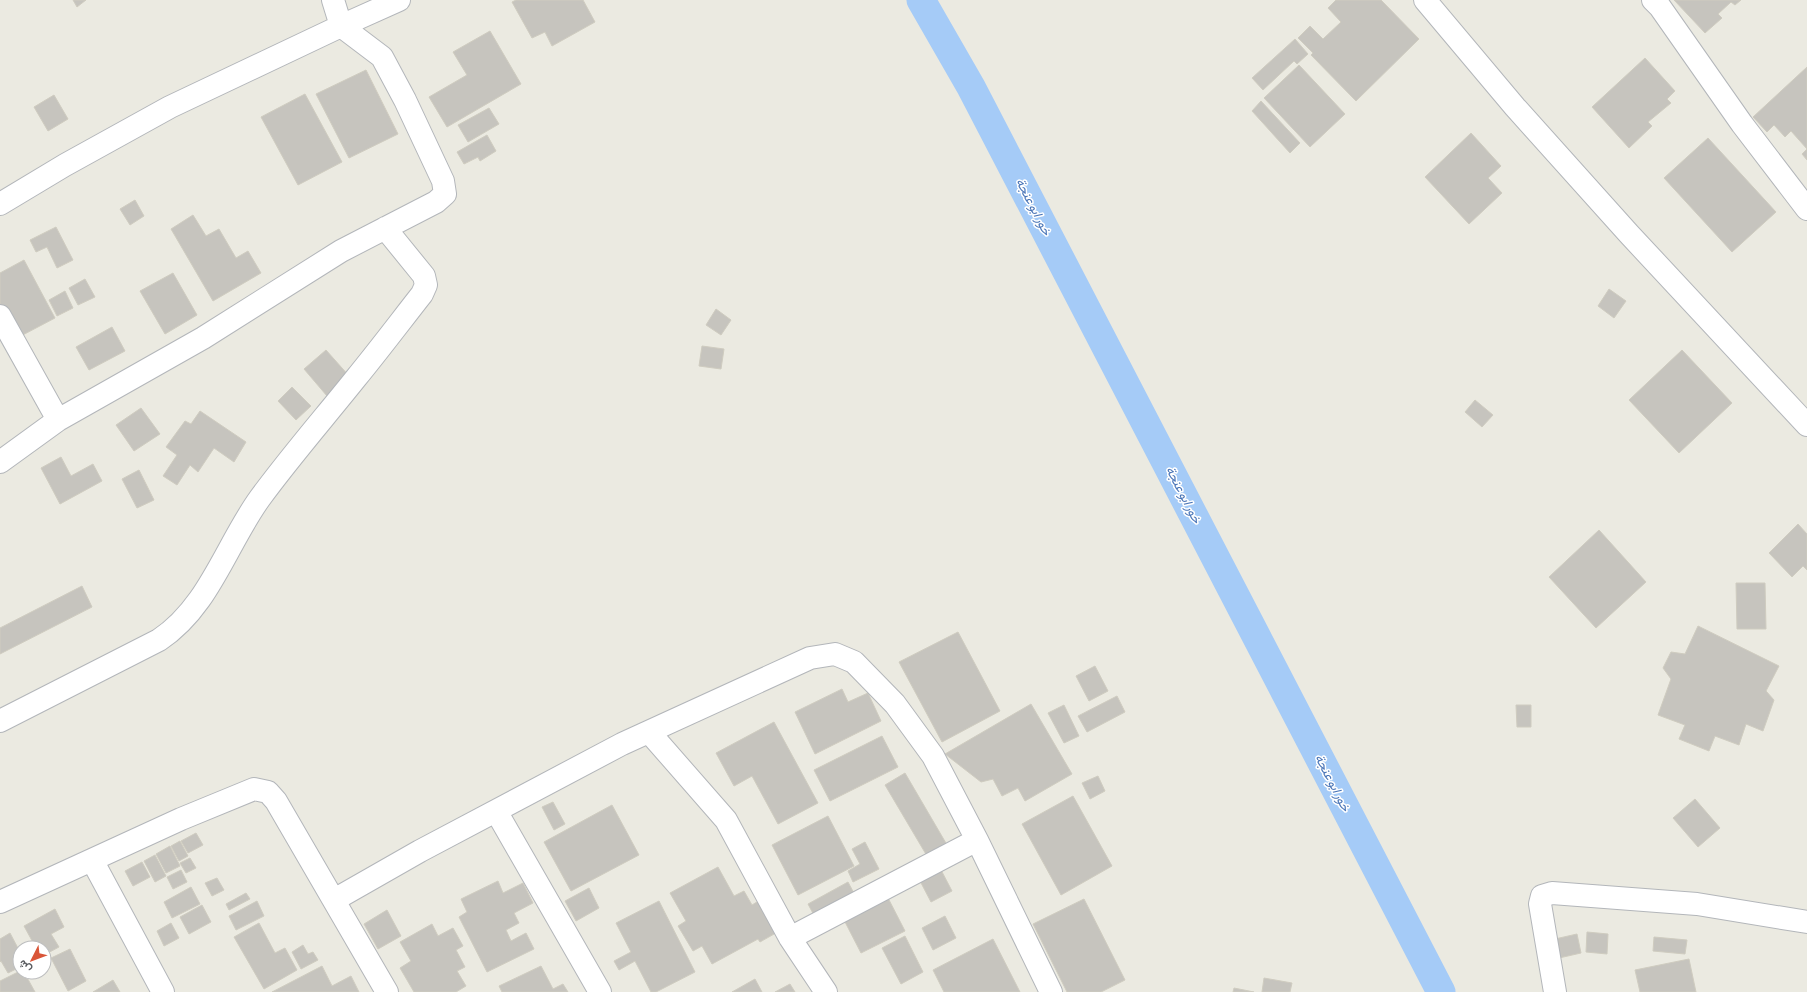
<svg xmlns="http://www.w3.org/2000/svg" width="1807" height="992" viewBox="0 0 1807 992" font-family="'Alegreya Sans',Vazirmatn,sans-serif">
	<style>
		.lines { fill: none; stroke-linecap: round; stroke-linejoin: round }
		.canal { stroke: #a5cbf7; stroke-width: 29 }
		.building { fill: #c6c4be; stroke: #cfccc0 }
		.minor-casing { stroke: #b3b6ba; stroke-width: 24 }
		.minor { stroke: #fff; stroke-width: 22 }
		.labels { text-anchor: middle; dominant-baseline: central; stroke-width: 3; stroke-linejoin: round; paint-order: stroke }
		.water-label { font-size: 13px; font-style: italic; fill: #4a75b7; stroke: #fff }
	</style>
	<rect width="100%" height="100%" fill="#ebeae1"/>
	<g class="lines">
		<!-- canal -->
		<path class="canal" d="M921,0L971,87L1441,992"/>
	</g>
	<!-- building -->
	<path class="building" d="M73,0H86L77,7Z
		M516,0H583L595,22L552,46L545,32L532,38L512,2Z
		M1336,0H1381L1419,39L1356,101L1311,55L1313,53L1298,38L1310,26L1323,39L1341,22L1328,8Z
		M1674,0H1741L1735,5L1731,2L1718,14L1722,18L1705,33Z
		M490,31L521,84L447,127L429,97L467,75L453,52Z
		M1295,39L1308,54L1297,64L1294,61L1263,90L1252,78Z
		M1645,58L1675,91L1667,99L1671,103L1648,122L1652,126L1629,148L1592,107Z
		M1299,65L1345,114L1310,147L1264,98Z
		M1807,67V160L1802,154L1807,149L1791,131L1785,137L1774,125L1767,132L1753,117Z
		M366,70L398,134L349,158L316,94Z
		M305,94L342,162L298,185L261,117Z
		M54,95L68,119L48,131L34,107Z
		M1261,101L1300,143L1290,153L1252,111Z
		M489,108L499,124L468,142L458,125Z
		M1471,133L1501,166L1488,178L1502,193L1469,224L1425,177Z
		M487,135L496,151L480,161L478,157L464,164L457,152Z
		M1708,138L1776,212L1732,252L1664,178Z
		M135,200L144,216L130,225L120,209Z
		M193,215L206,236L219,229L236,258L248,251L261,273L213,301L171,229Z
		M56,227L73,260L57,268L47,247L36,252L30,240Z
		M24,260L55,318L17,338L0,305V273Z
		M173,273L197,315L165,334L140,291Z
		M85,279L95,297L78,305L69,288Z
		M1609,289L1626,301L1614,318L1598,306Z
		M65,291L73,308L57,316L49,300Z
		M716,309L731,320L721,335L706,325Z
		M112,327L125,351L89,370L76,347Z
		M702,346L724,349L721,369L699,366Z
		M326,350L350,377L327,396L304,369Z
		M1682,350L1732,403L1679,453L1629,400Z
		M292,387L311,406L296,420L278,401Z
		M1475,400L1493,415L1482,427L1465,412Z
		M141,408L160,434L134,451L116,425Z
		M200,411L246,442L234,462L214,448L198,472L190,465L177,485L163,476L177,455L166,447L185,421L191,424Z
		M61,457L71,476L93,464L102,481L60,504L41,468Z
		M139,470L154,500L137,508L122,479Z
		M1798,524L1807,534V570L1803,566L1792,577L1769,553Z
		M1599,530L1646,582L1596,628L1549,577Z
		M1736,583H1765L1766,629H1737Z
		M82,586L92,607L0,654V628Z
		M1698,626L1779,666L1766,691L1774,700L1763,731L1746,724L1739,745L1715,736L1709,751L1679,739L1685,725L1658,715L1671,679L1663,668L1671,652L1685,654Z
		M958,632L1000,711L942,742L899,662Z
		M1095,666L1108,691L1089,701L1076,676Z
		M842,689L848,702L868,693L881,721L815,754L795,712Z
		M1117,696L1125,712L1087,732L1078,716Z
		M1031,704L1072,774L1025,801L1018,788L1002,796L993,779L981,782L945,754Z
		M1064,705L1079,736L1064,743L1048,713Z
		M1516,705H1531V727H1517Z
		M774,722L818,803L778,824L752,776L734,786L716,753Z
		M882,736L898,767L830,801L814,770Z
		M905,773L950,850L930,861L885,785Z
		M1098,776L1105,791L1090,799L1082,783Z
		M1073,796L1112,866L1061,895L1022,824Z
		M1695,799L1720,828L1698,847L1673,818Z
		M553,802L565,824L554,830L542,807Z
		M612,805L639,855L571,891L544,842Z
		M828,816L854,866L798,895L772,845Z
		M196,833L203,845L188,853L181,841Z
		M180,841L188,856L179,861L171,846Z
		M865,842L879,869L853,882L848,871L860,864L852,849Z
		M170,846L180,866L166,873L156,854Z
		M155,855L166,876L155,882L144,861Z
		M190,858L196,868L186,873L180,863Z
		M142,862L150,877L133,886L125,871Z
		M718,867L734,896L744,891L752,905L765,897L783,929L760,942L758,939L712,964L702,946L693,951L678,926L686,921L670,893Z
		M940,868L952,891L931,902L919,879Z
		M181,870L187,882L173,889L167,877Z
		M217,878L224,890L212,896L205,883Z
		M498,881L503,893L523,883L533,903L514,913L519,923L506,930L511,941L526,933L534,949L487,972L459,917L467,912L461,899Z
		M848,882L856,897L816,919L808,904Z
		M191,887L200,904L172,918L164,902Z
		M589,888L599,908L576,921L565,901Z
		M246,893L250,899L229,910L226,904Z
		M887,896L905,931L861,953L843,918Z
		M1084,899L1125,980L1101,992H1067L1033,924Z
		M257,901L264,916L236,930L229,916Z
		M659,901L695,972L656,992H651L635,961L619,970L614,961L631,952L616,923Z
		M202,905L211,922L189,934L180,917Z
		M55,909L64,927L51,934L59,947L44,955V948H36L24,926Z
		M387,910L401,936L378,949L364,924Z
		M945,916L956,938L933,950L922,928Z
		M171,923L179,938L164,946L157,931Z
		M259,923L275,953L285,948L297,970L264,989L234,937Z
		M432,924L438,936L453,928L463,946L456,950L465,967L457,971L466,986L456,992H414L400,968L411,961L400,942Z
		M1587,932L1608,934L1607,954L1586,952Z
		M10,933L20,952V967L8,973L1,961L0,962V939Z
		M1577,934L1581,953L1559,958L1555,939Z
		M905,936L923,972L901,984L882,948Z
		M1654,937L1687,940L1685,954L1653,951Z
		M993,939L1020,992H944L933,970Z
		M303,945L308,954L313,952L318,960L301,969L292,952Z
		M70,949L86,981L68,991L51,958Z
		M1689,959L1696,992H1640L1635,970Z
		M322,966L332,986L351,976L359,992H272Z
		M541,966L553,989L563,984L568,992H502L499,986Z
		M20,971V972H24L35,992H0V981Z
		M1264,978L1292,983L1290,992H1262Z
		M755,979L762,992H732Z
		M113,980L120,992H93Z
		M790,984L795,992H775Z
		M1234,988L1254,992H1233Z"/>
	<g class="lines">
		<defs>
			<path id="minor" d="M1425,0L1515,107L1629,234L1807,425
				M1653,0L1660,7L1742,124L1807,209
				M0,204L65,165L170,107L341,26L399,0
				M0,316L58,420
				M0,462L58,420L203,338L341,251L436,202L445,194L443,181L405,100L382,57L341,26L333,0
				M0,721L159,640C209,607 226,545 260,498C290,457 324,418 356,378C379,350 400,322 422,294L426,285L424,276L385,228
				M649,732L726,820L790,938L826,992
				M496,811L600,992
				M92,860L163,992
				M334,900L420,851L622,744L810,658L835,654L854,662L895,704L933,756L977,840L1051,992
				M0,902L181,819L254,789L268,792L276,801L387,992
				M790,938L977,840
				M1555,992L1540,904L1542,896L1552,893L1697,904L1807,922"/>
		</defs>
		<!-- minor casing -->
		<use href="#minor" class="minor-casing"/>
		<!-- minor -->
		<use href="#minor" class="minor"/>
	</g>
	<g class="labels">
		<!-- water labels -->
		<g class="water-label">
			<text transform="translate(1033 207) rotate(63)">خور ابو عنجة</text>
			<text transform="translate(1183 495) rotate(63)">خور ابو عنجة</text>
			<text transform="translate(1332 783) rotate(63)">خور ابو عنجة</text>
		</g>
	</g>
	<!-- north arrow -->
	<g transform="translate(32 960) rotate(228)"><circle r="19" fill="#ffffff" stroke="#bdbebf"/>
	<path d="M0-3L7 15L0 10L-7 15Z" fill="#d95538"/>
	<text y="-6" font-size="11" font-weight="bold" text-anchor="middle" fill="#595c60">ش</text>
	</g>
</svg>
